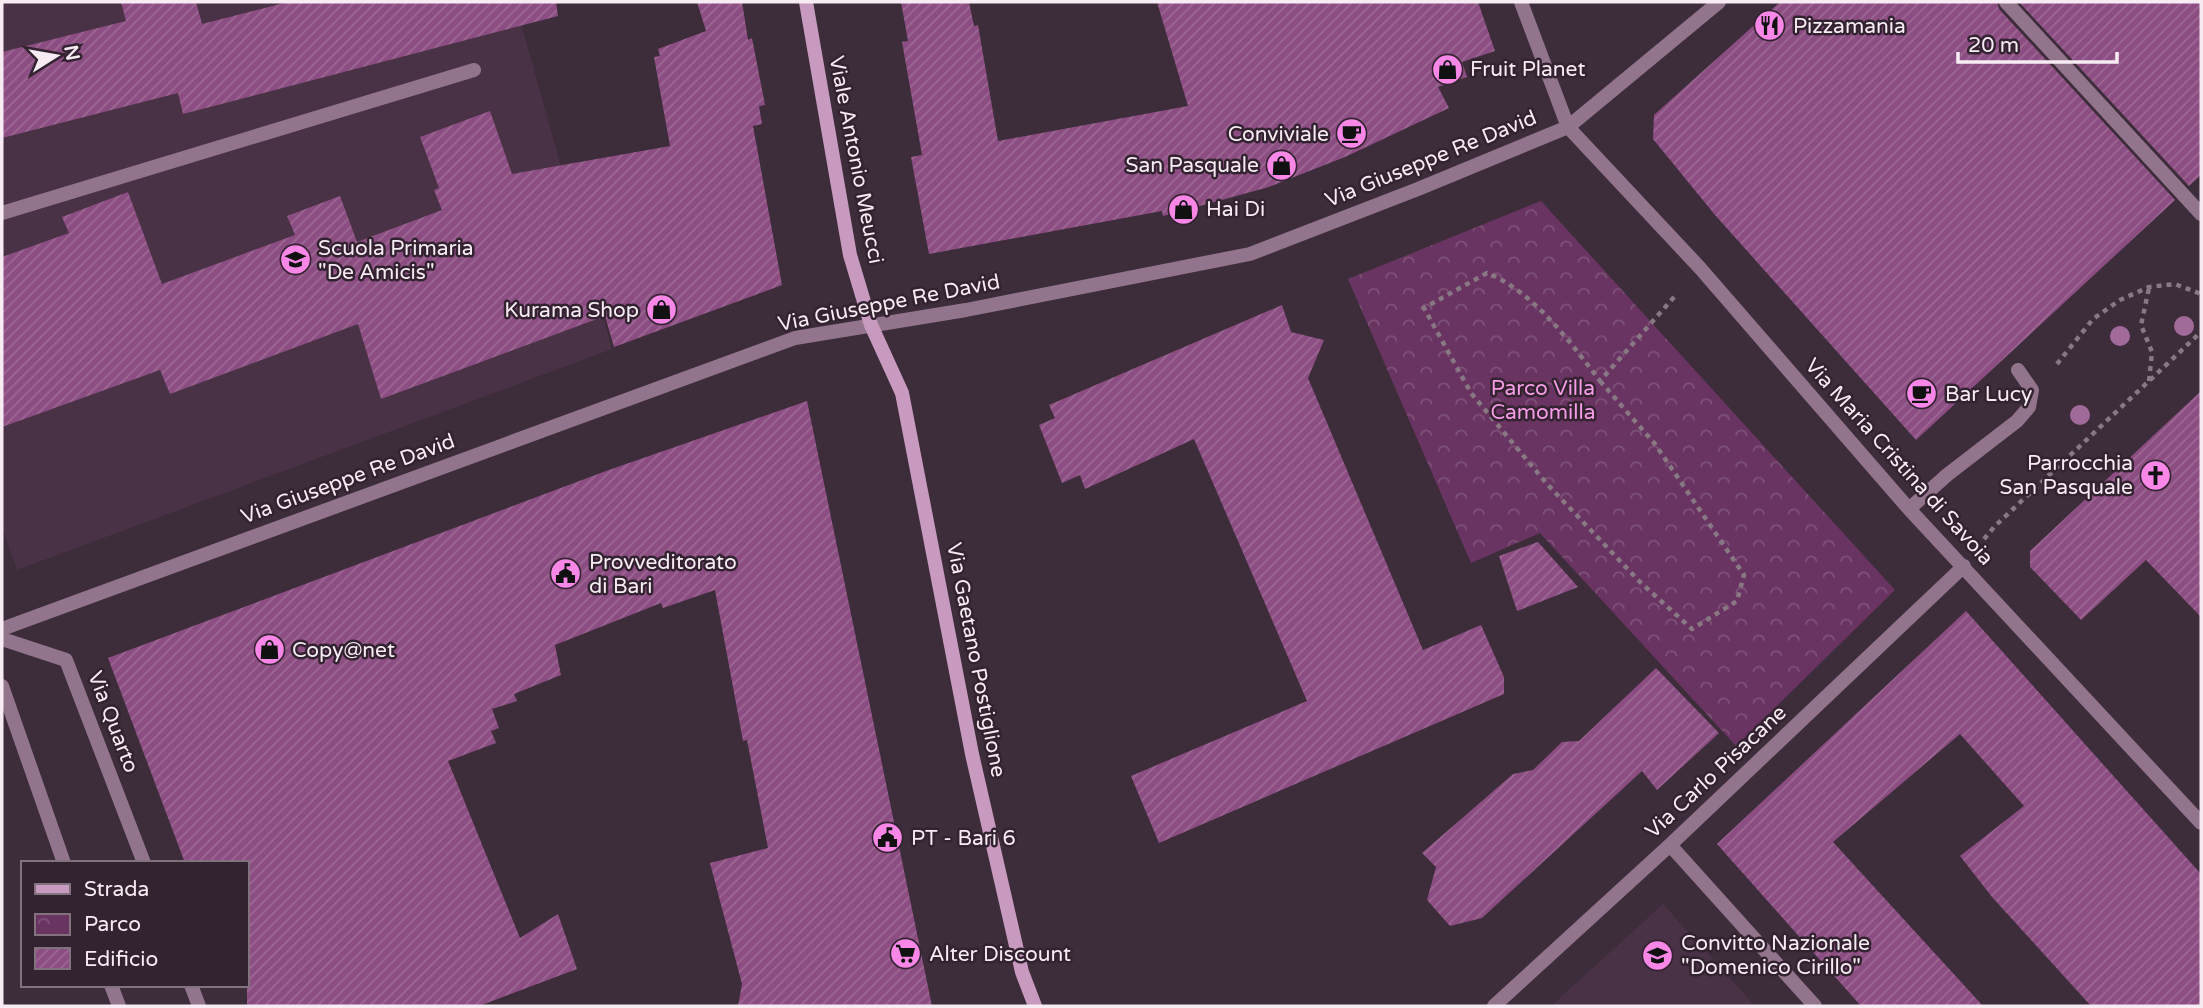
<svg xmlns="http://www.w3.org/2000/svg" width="2203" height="1008" viewBox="0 0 2203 1008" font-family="'Varela Round',sans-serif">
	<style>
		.built { fill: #493245 }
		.park { fill: url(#park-crowns) }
		.building { fill: url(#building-hatch) }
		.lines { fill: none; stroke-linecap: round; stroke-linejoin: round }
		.path { stroke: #877884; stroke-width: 4.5; stroke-dasharray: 5 5; stroke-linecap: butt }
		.service { stroke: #92758c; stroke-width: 14 }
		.minor { stroke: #92758c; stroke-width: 14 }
		.secondary { stroke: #c89abf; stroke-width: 14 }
		.tree { fill: #a26a98 }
		.labels { text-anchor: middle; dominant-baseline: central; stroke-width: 5; stroke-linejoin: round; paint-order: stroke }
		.poi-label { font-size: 21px; fill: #f7ebf4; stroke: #332230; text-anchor: start }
		.street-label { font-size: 21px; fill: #f7ebf4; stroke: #332230 }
		.park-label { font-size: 21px; fill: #f49ce5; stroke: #332230 }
	</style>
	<defs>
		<pattern id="park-crowns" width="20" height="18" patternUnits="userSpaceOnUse" patternTransform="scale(1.75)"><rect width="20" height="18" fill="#693461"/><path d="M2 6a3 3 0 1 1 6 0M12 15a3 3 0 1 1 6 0" fill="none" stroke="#7f5278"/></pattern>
		<pattern id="building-hatch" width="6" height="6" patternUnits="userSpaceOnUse" patternTransform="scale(1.75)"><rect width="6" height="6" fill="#8c4e82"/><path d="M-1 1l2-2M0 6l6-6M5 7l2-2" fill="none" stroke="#9d6894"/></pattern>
	</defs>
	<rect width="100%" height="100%" fill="#3d2c3a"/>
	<!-- built -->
	<path class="built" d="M2,2H515L612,349L17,570L2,527Z
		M1663,904L1755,1006H1551Z"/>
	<!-- park -->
	<path class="park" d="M1541,201L1895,590L1736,746L1540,533L1471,563L1348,279Z"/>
	<!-- building -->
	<path class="building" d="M121,2H196L202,24L288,2H556L558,16L183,114L178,93L2,138V52L126,21Z
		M697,2H742L748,40L752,38L765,105L759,106L762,124L753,126L782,285L614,347L605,316L381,399L358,324L170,394L160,370L2,427V257L69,233L62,217L128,192L162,284L295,235L287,216L340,196L357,242L442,210L434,190L439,188L420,137L490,111L512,174L670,146L654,57L660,56L658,49L706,31Z
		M901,2H969L974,26L978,25L998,141L1188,106L1157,2H1478L1495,51L1462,62L1467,77L1438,87L1449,108L1345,157L1269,187L1163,216L1162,211L929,254L911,157L922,155L902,42L908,41Z
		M1780,2H1997L1999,9L2175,200L1916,440L1715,215L1653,139L1654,115Z
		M2019,2H2201V175L2189,186Z
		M1282,305L1291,332L1324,340L1308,378L1423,650L1481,625L1504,677V694L1159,843L1131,776L1307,701L1194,439L1085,489L1080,475L1062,483L1039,425L1055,418L1049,405Z
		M2201,391V617L2146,560L2081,620L2030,567V551Z
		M807,401L932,1006H738L742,984L710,863L768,848L747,740L743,741L715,590L663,608L661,603L555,645L561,675L514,694L517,701L492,709L499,728L491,731L496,743L448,761L520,938L558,914L577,969L479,1006H247V863H185L108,658L606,471Z
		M1538,542L1578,587L1517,611L1499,556Z
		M1966,611L2201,874V1006H2091L1992,897L1960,856L2024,806L1960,734L1833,842L1983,1006H1861L1717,844Z
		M1656,668L1719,733L1657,790L1642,771L1482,918L1450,926L1427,900L1436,867L1422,853L1513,774L1533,770L1562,742L1579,741Z"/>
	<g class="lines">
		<!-- path -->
		<path class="path" d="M2057,364L2093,319L2120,300L2149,287L2175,284L2201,294
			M1600,381L1655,444L1744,575L1737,601L1692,629L1640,582L1547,484L1471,393L1424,308L1487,273C1533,291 1571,343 1600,381L1676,295
			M2149,381L2152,352L2141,325L2149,288
			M1984,539L1995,526L2201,332"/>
		<!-- service -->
		<path class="service" d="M2,213L474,70"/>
		<!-- minor -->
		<path class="minor" d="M1521,2L1568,127L1700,268L1909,509L2201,823
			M2006,2L2201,214
			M1909,509L1947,475L2017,421L2029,407L2032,390L2018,370
			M2,629L795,338L966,310L1250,254L1418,189L1568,127L1719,2
			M2,639L66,660L144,863
			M2,686L64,863
			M1670,845L1815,1006
			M111,985L119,1006
			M191,985L199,1006
			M1494,1006L1670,845L1964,566"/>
		<!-- secondary -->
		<path class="secondary" d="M806,2L850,255L871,325L902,393L972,754L1022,972L1035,1006"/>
	</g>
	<!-- trees -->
	<g class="tree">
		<circle cx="2184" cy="326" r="10"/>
		<circle cx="2120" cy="336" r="10"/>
		<circle cx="2080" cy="415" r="10"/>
	</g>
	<!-- icons -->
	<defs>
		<symbol id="restaurant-disc" viewBox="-11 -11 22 22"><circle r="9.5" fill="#f987e8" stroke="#332230"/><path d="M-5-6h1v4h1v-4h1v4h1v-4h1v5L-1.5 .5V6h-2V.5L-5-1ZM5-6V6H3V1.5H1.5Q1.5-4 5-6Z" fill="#111"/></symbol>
		<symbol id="shop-disc" viewBox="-11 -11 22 22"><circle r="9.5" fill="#f987e8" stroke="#332230"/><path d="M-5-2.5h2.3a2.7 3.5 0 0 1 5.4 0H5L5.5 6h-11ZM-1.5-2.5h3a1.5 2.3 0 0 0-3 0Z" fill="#111"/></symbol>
		<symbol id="cafe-disc" viewBox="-11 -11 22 22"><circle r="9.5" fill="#f987e8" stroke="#332230"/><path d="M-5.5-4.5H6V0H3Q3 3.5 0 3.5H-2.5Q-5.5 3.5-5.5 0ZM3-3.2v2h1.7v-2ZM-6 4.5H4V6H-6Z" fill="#111"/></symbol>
		<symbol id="school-disc" viewBox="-11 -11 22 22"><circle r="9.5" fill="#f987e8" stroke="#332230"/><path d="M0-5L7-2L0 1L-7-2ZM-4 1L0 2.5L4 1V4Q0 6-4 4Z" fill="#111"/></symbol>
		<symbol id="church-disc" viewBox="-11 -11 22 22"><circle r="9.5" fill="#f987e8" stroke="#332230"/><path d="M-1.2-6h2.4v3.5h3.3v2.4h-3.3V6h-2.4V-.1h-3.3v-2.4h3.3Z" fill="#111"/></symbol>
		<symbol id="civic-disc" viewBox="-11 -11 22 22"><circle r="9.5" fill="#f987e8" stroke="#332230"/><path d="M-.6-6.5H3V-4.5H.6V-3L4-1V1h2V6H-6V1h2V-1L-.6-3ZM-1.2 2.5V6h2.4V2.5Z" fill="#111"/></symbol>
		<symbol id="supermarket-disc" viewBox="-11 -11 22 22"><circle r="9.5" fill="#f987e8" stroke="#332230"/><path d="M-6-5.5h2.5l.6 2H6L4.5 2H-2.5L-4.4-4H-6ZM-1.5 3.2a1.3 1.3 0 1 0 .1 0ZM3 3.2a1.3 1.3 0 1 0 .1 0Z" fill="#111"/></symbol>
	</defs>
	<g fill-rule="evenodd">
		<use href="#restaurant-disc" x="1752" y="8" width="35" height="35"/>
		<use href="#shop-disc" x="1430" y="52" width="35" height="35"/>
		<use href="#cafe-disc" x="1334" y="116" width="35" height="35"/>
		<use href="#shop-disc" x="1264" y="148" width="35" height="35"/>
		<use href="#shop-disc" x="1166" y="192" width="35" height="35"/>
		<use href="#school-disc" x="278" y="242" width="35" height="35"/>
		<use href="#shop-disc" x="644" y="292" width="35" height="35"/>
		<use href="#cafe-disc" x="1904" y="376" width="35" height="35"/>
		<use href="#church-disc" x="2138" y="458" width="35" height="35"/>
		<use href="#civic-disc" x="548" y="556" width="35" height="35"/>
		<use href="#shop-disc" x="252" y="632" width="35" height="35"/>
		<use href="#civic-disc" x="870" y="820" width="35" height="35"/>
		<use href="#supermarket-disc" x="888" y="936" width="35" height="35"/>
		<use href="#school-disc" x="1640" y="938" width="35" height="35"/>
	</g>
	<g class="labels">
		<!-- poi labels -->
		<g class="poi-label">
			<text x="1793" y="26">Pizzamania</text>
			<text x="1470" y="69">Fruit Planet</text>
			<text x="1329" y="134" text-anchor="end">Conviviale</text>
			<text x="1259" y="165" text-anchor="end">San Pasquale</text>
			<text x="1206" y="209">Hai Di</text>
			<text x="318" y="248">Scuola Primaria<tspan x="318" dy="24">"De Amicis"</tspan></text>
			<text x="639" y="310" text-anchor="end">Kurama Shop</text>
			<text x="1945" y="394">Bar Lucy</text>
			<text x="2133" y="463" text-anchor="end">Parrocchia<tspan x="2133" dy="24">San Pasquale</tspan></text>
			<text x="589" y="562">Provveditorato<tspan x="589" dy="24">di Bari</tspan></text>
			<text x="292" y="650">Copy@net</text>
			<text x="911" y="838">PT - Bari 6</text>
			<text x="1681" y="943">Convitto Nazionale<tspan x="1681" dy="24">"Domenico Cirillo"</tspan></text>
			<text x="929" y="954">Alter Discount</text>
		</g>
		<!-- street labels -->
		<g class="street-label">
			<text transform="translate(1431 159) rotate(-22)">Via Giuseppe Re David</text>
			<text transform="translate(856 160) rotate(79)">Viale Antonio Meucci</text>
			<text transform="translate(889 303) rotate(-11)">Via Giuseppe Re David</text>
			<text transform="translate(1899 462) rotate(48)">Via Maria Cristina di Savoia</text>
			<text transform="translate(348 479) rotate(-20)">Via Giuseppe Re David</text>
			<text transform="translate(976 660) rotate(79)">Via Gaetano Postiglione</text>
			<text transform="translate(113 722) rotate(69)">Via Quarto</text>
			<text transform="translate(1716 772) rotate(-43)">Via Carlo Pisacane</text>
		</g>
		<!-- park labels -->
		<g class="park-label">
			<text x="1543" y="388">Parco Villa<tspan x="1543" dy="24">Camomilla</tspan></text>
		</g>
	</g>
	<!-- border -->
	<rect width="2203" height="1008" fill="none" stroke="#f7ebf4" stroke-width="7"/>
	<!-- legend -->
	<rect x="21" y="861" width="228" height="126" fill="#332230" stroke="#81727e" stroke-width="2"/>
	<rect x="35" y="884" width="35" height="10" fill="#c89abf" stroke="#81727e" stroke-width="2"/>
	<text x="84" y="896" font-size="21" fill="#f7ebf4">Strada</text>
	<rect x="35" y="914" width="35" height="21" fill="url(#park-crowns)" stroke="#81727e" stroke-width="2"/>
	<text x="84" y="931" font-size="21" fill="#f7ebf4">Parco</text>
	<rect x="35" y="948" width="35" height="21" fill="url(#building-hatch)" stroke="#81727e" stroke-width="2"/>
	<text x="84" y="966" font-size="21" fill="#f7ebf4">Edificio</text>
	<!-- north arrow -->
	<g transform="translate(56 56) rotate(79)" stroke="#332230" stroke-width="5" paint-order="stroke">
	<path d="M0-5L12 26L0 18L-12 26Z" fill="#f7ebf4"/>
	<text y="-10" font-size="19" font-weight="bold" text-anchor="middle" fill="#f7ebf4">N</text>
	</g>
	<!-- scale -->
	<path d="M1958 52v10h159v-10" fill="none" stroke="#f7ebf4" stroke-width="3.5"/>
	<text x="1968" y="52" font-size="21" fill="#f7ebf4" stroke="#332230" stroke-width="5" paint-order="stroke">20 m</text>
</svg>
